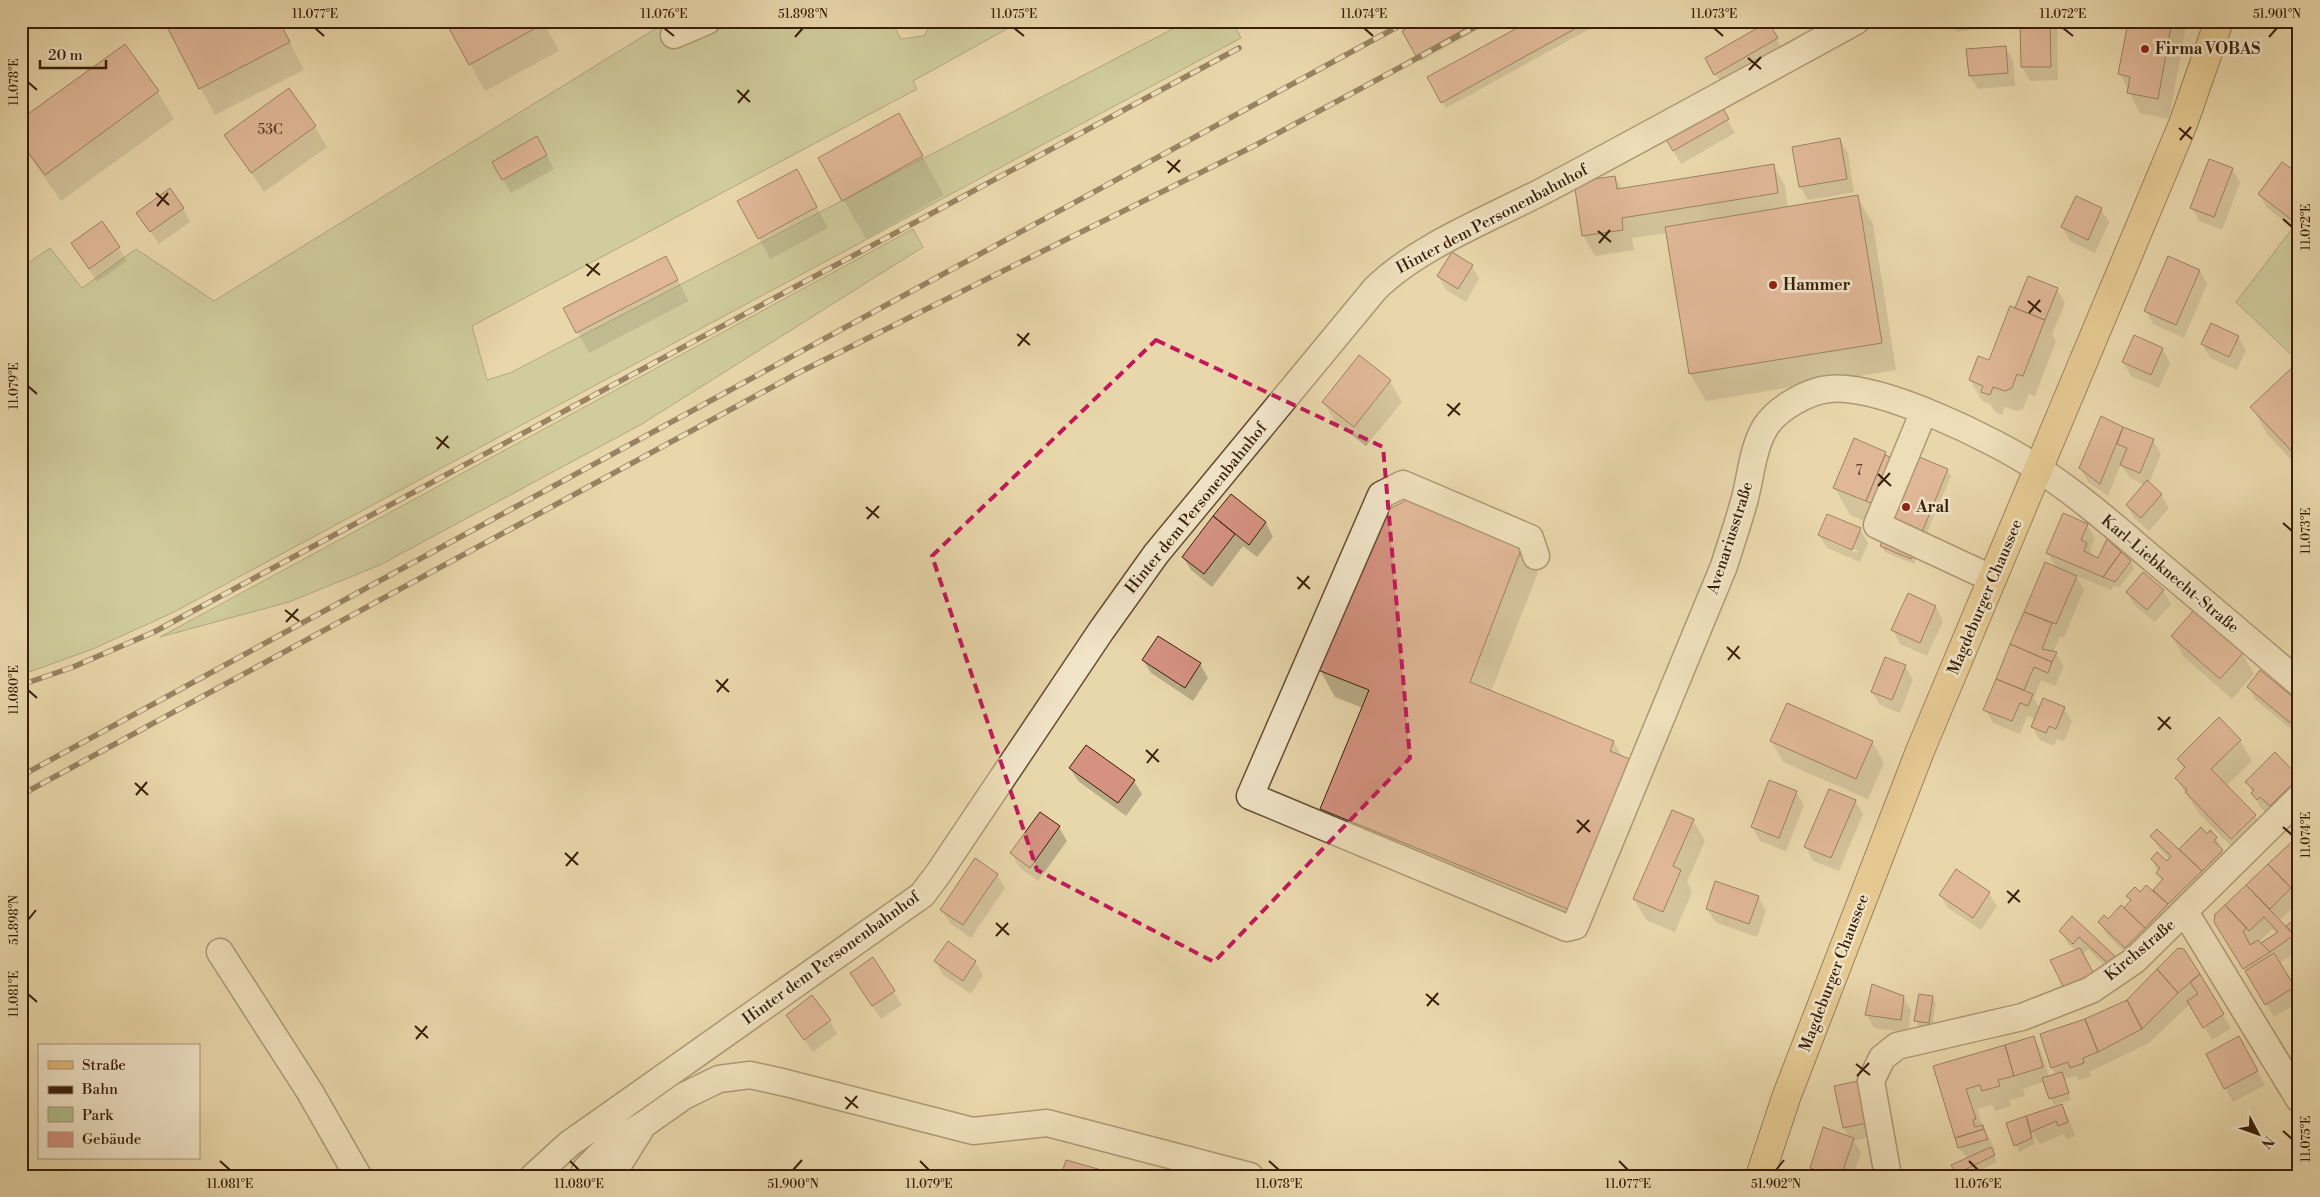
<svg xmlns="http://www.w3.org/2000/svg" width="2320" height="1197" viewBox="0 0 2320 1197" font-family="'Libre Bodoni',serif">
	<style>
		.green { fill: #b1bf8d; stroke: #756e4b }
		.shadow { fill: #0003; fill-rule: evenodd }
		.building { fill: #d59281; stroke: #391e09 }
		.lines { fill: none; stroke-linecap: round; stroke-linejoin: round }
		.minor-casing { stroke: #654c32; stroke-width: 29 }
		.major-casing { stroke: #391e09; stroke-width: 30 }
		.minor { stroke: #f1e5c9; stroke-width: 26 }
		.major { stroke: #e4bc76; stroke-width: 28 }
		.rail-casing { stroke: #391e09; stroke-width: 5.5 }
		.rail { stroke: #f1e5c9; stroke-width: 4; stroke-dasharray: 11; stroke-linecap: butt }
		.marked { fill: none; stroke: #c2185b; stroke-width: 4; stroke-dasharray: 10 6; stroke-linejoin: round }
		.ticks { fill: none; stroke: #391e09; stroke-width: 2 }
		.poi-dot { fill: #8f2418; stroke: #f1e5c9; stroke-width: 2 }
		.labels { text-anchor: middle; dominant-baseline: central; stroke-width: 5; stroke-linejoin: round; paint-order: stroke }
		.number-label { font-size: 14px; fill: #603b27 }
		.poi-label { font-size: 16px; font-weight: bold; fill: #391e09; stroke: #f1e5c9; text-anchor: start }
		.street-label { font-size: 16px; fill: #391e09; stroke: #f1e5c9 }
		.neatline { fill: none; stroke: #391e09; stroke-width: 2 }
		.ticks-label { font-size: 12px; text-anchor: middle; fill: #391e09 }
	</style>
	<rect width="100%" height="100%" fill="#e9d7ac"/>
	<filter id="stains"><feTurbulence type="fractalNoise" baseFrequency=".004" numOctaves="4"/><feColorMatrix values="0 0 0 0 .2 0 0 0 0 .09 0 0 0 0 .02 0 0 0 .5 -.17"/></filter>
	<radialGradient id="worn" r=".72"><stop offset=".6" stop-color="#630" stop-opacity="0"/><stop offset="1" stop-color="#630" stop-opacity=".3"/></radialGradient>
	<!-- green -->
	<path class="green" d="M668,21H891L901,39L924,36L933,21H968L973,23L976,21H1021L913,81L917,89L472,326L487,380L510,373L1188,21H1232L1241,38L172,613L93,649L21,675V268L50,248L82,288L136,249L214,301Z
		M2299,220V362L2236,302Z
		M913,229L923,247L642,424L380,565L289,602L160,637Z"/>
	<!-- shadow -->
	<path class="shadow" d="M166,21H279L304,70L215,115Z
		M543,21L559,51L485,91L470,64Z
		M1423,21H1494L1420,61L1404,31Z
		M1533,21H1604L1446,108L1429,77Z
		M1950,21H2013V22L1957,32Z
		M2021,21H2057L2058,80L2030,81L2022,67Z
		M2144,21H2187L2169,119L2140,113L2120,74Z
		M1768,24L1784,52L1723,87L1707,59Z
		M125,45L158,92L174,119L61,201L21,144V120Z
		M2005,47L2013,60L2015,86L1978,89L1970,76Z
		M1719,105L1735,133L1681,164L1665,136Z
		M315,127L327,147L264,192L226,135Z
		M537,138L554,169L511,193L493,162Z
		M1840,140L1848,153L1854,192L1808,200L1800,187Z
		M921,154L944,195L866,239L820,159Z
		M1773,165L1785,186L1788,208L1857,197L1873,224L1896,370L1706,401L1690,374L1667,233L1632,238L1634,250L1595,256L1583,235L1615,177L1622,189Z
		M2232,169L2240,183L2222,230L2199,221L2192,207Z
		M2299,176V232L2267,208L2259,194Z
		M808,191L828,228L770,259L739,201Z
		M183,208L190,222L159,244L138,213Z
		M2101,209L2109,222L2095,253L2070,241L2062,227Z
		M72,244L119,248L127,261L97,282Z
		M665,257L689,301L589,353L565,309Z
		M1472,266L1479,279L1466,302L1446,290L1438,276Z
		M2200,271L2207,284L2184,338L2153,324L2146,311Z
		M2028,278L2057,289L2065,303L2052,334L2056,341L2035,396L2029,394L2023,409L2018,411L2005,407L2002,415L1995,412L1990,404L1982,401L1970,380L1990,362L2016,309Z
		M2135,337L2163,349L2170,363L2159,388L2131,376L2123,362Z
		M2238,337L2246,350L2237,370L2210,358L2202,344Z
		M2299,364V468L2267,434L2252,407Z
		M1390,381L1402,402L1366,446L1335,422L1324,402Z
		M2101,418L2153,440L2161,454L2149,483L2161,494L2169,508L2149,531L2135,519L2127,506L2145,485L2130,478L2121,464L2108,496L2088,482L2081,468Z
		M1885,453L1888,458L1947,470L1951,476L1914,564L1885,552L1881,546L1893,517L1881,527L1850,515L1835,488Z
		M1231,496L1266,523L1273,537L1257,557L1243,546L1212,587L1191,570L1183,557Z
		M2087,525L2095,538L2090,550L2094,557L2130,561L2134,568L2119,588L2114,586L2111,590L2075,575L2084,590L2064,637L2060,636L2053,652L2056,653L2064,666L2055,686L2041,680L2034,698L2040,709L2064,708L2072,722L2064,741L2057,739L2054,746L2040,740L2032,727L2036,719L2027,716L2020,734L1993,723L1985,709L2046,564L2057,569L2048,553Z
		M1860,529L1868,543L1860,562L1827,548L1819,535ZM1829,538L1858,551L1857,553L1829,541Z
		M1523,543L1539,570L1491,692L1614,742L1623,758L1631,761L1646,788L1586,937L1337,836L1322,809L1363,708L1335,697L1320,670Z
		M2163,590L2171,604L2155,622L2135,606L2127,592Z
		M1909,595L1936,607L1943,621L1927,656L1900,644L1893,630Z
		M2172,637L2242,653L2254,674L2232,699L2184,657Z
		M1143,660L1200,664L1208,678L1193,701L1151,673Z
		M1905,666L1913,680L1900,713L1880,705L1872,692Z
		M2248,687L2299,703V736L2256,700Z
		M2240,740L2252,761L2226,786L2255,815L2266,836L2243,859L2198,812L2176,778L2184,769L2178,759Z
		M1771,741L1872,742L1884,763L1868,799L1783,762Z
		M2275,754L2299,778V798L2278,819L2268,810L2266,813L2260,807L2247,782Z
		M1070,768L1134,781L1142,794L1126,816L1078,781Z
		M1796,792L1804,805L1786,851L1760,841L1752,827Z
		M1855,801L1863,814L1839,871L1813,861L1806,847Z
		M1040,814L1059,827L1067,841L1038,881L1019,867L1012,853Z
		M1693,820L1705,841L1687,882L1692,892L1675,932L1646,920L1634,899Z
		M2201,829L2207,835L2210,832L2216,838L2230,864L2134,961L2107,935L2099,922L2108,921L2124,909L2131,902L2128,896L2152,892L2162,882L2152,859L2167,862L2170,860L2160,850L2152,837L2179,851Z
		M2299,836V902L2279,921L2286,928L2294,922L2299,928V951L2279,963L2299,996V1002L2274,1017L2224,935L2217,915ZM2272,929L2277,934L2261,945L2259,942Z
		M997,875L1005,888L971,938L950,923L942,910Z
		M1989,893L1997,906L1981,930L1948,908L1940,895Z
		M1758,897L1766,911L1757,937L1715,922L1707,908Z
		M2073,918L2116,959L2118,978L2088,949L2082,955L2068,944L2061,931Z
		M948,943L975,962L983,975L971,994L943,975L935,961Z
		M2183,950L2231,1028L2212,1040L2190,1004L2149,1043L2089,1072L2091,1076L2079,1080L2076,1076L2064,1079L2071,1100L2054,1105L2044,1082L2023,1089L2025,1096L2009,1100L2011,1106L1995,1111L1992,1105L1977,1109L1983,1128L1994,1147L1995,1150L1991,1151L1997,1162L1969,1176H1958L1953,1165L1968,1159L1960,1149L1961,1146L1934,1067L2033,1037L2041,1051L2049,1077L2056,1075L2052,1068L2085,1020L2128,1001Z
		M872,959L902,1005L881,1019L851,973Z
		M1903,997L1911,1010L1908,1033L1874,1028L1866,1014Z
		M1932,997L1936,1003L1932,1029L1919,1027L1916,1020Z
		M788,1015L830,1021L837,1034L813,1052Z
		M2247,1051L2265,1085L2233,1102L2207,1055Z
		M1857,1082L1873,1136L1854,1141L1861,1152L1853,1176H1816L1811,1168L1849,1137L1844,1128L1835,1087Z
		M2062,1105L2069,1119L2075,1136L2067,1139L2064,1134L2040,1144L2032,1132L2035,1144L2019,1152L2008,1123Z"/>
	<!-- building -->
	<path class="building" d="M164,21H279L290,42L199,89Z
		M445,21H544L545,23L469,65Z
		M1420,21H1479L1416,56L1402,31Z
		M1530,21H1589L1441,103L1427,77Z
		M2020,21H2050L2051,67H2021Z
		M2143,21H2172L2158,99L2127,93L2130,77L2118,74L2128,22L2142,24Z
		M1768,22L1778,38L1714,75L1705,58Z
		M125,44L159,91L45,175L21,143V119Z
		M2006,46L2008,73L1969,76L1966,49Z
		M289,88L316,126L251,173L224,135Z
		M1720,103L1729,119L1673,151L1664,136Z
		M899,113L923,156L842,201L818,158Z
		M537,136L547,155L502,180L492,162Z
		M1840,138L1847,179L1799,187L1792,147Z
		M2209,159L2233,168L2214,217L2190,208Z
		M2282,162L2299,174V220L2296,223L2258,194Z
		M1774,164L1778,193L1622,218L1623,230L1582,236L1574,182L1615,176L1617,189Z
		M797,169L817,207L758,239L737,201Z
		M170,188L184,208L150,232L136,213Z
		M1858,195L1882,343L1689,374L1665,227Z
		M2076,196L2102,208L2088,240L2061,227Z
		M102,221L120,247L89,269L71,243Z
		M1452,252L1473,265L1458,289L1437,276Z
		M666,256L678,280L576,333L563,308Z
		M2168,256L2200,270L2176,325L2144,311Z
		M2028,276L2058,288L2045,320L2015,308Z
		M2010,306L2045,320L2023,376L2017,374L2012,388L2005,391L1993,387L1990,395L1981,392L1983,386L1969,380L1978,356L1989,360Z
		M2211,323L2239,336L2229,357L2201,344Z
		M2134,335L2163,348L2151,375L2122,362Z
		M1359,355L1391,380L1354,427L1322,402Z
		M2298,362H2299V459L2250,407Z
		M2101,416L2123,427L2100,484L2079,468Z
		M2123,427L2154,439L2140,473L2120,465L2127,448L2117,444Z
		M1854,438L1886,452L1866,501L1833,488Z
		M1885,455L1913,466L1917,456L1948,469L1911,559L1880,546L1894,513L1866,501Z
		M2147,480L2162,494L2141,518L2126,505Z
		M1231,494L1266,522L1249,545L1213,516Z
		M1411,498L1524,542L1470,682L1614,741L1610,751L1632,760L1570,910L1320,809L1369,690L1318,670L1383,512Z
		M2063,513L2088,524L2081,540L2087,543L2084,551L2098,558L2107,539L2121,552L2103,577L2046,553Z
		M1827,514L1861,528L1852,550L1818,535Z
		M1213,516L1235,534L1204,574L1182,557Z
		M2121,552L2131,561L2115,582L2103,577Z
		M2045,562L2077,576L2056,624L2024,612Z
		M2143,572L2164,590L2147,610L2126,592Z
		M1908,593L1936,606L1920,643L1891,630Z
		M2194,610L2243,653L2220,679L2171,636Z
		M2024,612L2052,623L2042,649L2057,652L2052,662L2010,644Z
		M1158,636L1201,663L1185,688L1142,660Z
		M2010,644L2052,662L2048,673L2034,667L2024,690L1996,679Z
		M1885,657L1906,665L1892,700L1871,692Z
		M2260,670L2299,702V730L2247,687Z
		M1996,679L2033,694L2028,706L2020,703L2012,721L1983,710Z
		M2043,698L2065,707L2056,729L2049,726L2046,733L2031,727Z
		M1787,703L1873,741L1856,779L1770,741Z
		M2219,717L2241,740L2211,769L2256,815L2231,839L2185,792L2187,790L2175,778L2185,767L2177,759Z
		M1086,745L1135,780L1118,803L1069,768Z
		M2275,752L2299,777L2270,806L2260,797L2257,800L2251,793L2254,790L2245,782Z
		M1769,780L1797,791L1779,838L1751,827Z
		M1829,789L1856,800L1831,858L1804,847Z
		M1672,810L1694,819L1673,866L1681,870L1663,912L1633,899Z
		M1040,812L1060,826L1030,868L1010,853Z
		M2201,827L2207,834L2210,830L2217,837L2214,841L2223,850L2202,871L2179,849Z
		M2157,829L2202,871L2168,904L2153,890L2163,879L2156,873L2160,868L2151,859L2157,852L2167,861L2171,856L2150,836Z
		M2299,835V881L2291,888L2268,864Z
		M975,858L998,874L963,925L940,910Z
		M2268,864L2291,888L2270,909L2246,885Z
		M1956,869L1990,892L1973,918L1939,895Z
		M1715,881L1759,896L1749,924L1706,909Z
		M2146,885L2168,904L2145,928L2124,908L2131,900L2126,896L2135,887L2140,892Z
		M2246,885L2294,935L2270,952L2261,943L2278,932L2264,917L2249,931L2225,905Z
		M2121,905L2145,928L2125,948L2098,922L2104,915L2108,919Z
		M2225,905L2247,928L2243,931L2250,945L2258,940L2270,952L2243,969L2214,922L2215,914Z
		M2072,916L2117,958L2110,965L2079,937L2073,944L2059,931Z
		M2294,920L2299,926V932L2294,935L2286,926Z
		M948,941L976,961L963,981L934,961Z
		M2080,948L2094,974L2065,990L2050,960Z
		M2178,948L2184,949L2200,974L2178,993L2157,969Z
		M2274,953L2295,987L2265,1005L2245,971Z
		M873,957L895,991L872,1006L850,973Z
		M2157,969L2178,993L2142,1029L2127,1000Z
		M2200,974L2224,1014L2203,1028L2187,1001L2198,994L2190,982Z
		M1872,984L1904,996L1901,1020L1865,1015Z
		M1919,994L1933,996L1929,1023L1914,1021Z
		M812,995L831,1020L804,1040L786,1015Z
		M2127,1000L2142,1029L2098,1052L2085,1019Z
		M2085,1019L2098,1052L2083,1058L2084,1063L2070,1068L2068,1062L2051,1068L2040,1034Z
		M2034,1036L2043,1067L2014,1076L2005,1045Z
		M2239,1036L2258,1071L2224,1089L2206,1054Z
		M2005,1045L2014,1076L1998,1080L2000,1086L1982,1091L1980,1085L1966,1089L1976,1119L1973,1120L1975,1127L1983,1125L1984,1129L1955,1138L1933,1066Z
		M2062,1072L2069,1093L2049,1099L2042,1078Z
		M1858,1081L1867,1123L1843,1128L1834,1086Z
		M2062,1104L2068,1122L2058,1126L2056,1121L2031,1132L2026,1116Z
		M2026,1116L2032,1138L2014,1146L2006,1123Z
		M1823,1127L1854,1138L1841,1176H1833L1810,1168Z
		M1984,1129L1988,1139L1958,1148L1955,1138Z
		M1991,1147L1995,1155L1956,1174L1951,1165Z
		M1066,1160L1123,1176H1061Z"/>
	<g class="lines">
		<defs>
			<path id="minor" d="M674,35L707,21
				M1924,411L1877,525L1993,579
				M1536,556L1530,538L1403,484L1381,495L1250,796L1567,928L1575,926L1724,566C1731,543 1739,521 1745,498C1751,475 1753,446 1766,426C1778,408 1808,391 1829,389C1879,383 1995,440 2037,468C2079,495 2116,528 2155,561C2203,601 2251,642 2299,683
				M2185,912L2299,1099
				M220,952L310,1092L358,1176
				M534,1176L569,1144L922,895L938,874L1101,631L1156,554L1375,289C1417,247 1491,218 1545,190C1649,135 1752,78 1856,21
				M583,1176L586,1169L613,1142L643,1125L684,1096L719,1079L750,1075L786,1083L973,1131L1047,1123L1250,1176
				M615,1176L618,1165L640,1130
				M1888,1176L1871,1081L1882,1058L1897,1046L2022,1017L2091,990L2135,960L2299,798"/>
			<path id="major" d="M1760,1176L1787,1095L1920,751L2183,124L2219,21"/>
		</defs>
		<!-- minor casing -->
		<use href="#minor" class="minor-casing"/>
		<!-- major casing -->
		<use href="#major" class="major-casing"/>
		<!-- minor -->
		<use href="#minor" class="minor"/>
		<!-- major -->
		<use href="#major" class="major"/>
		<defs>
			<path id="rail" d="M21,685L73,667L154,632L1239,48
				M21,776L1408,21
				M21,795L798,373L1256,145L1486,21"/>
		</defs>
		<!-- rail casing -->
		<use href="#rail" class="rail-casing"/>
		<!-- rail -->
		<use href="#rail" class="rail"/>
	</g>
	<!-- marked area -->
	<path d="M0 0H2320V1197H0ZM1156,340L1383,447L1410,758L1214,962L1037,870L932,556Z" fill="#e9d7ac" fill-opacity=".55" fill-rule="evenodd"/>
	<path class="marked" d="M1156,340L1383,447L1410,758L1214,962L1037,870L932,556Z"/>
	<!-- ticks -->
	<path class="ticks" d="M315,28L324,36M664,28L674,36M1014,28L1024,36M1364,28L1373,36M1714,28L1723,36M2063,28L2073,36M795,37L803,28M2269,37L2277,28M1748,58L1761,69M1749,70L1761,57M28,82L37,90M737,90L750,102M738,103L749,90M2179,128L2192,139M2180,140L2191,127M1167,161L1180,172M1168,173L1180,160M156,193L169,205M157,206L168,193M2283,219L2292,227M1598,231L1611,242M1599,243L1610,230M586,264L600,275M587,276L599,263M2028,301L2041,312M2029,313L2040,300M1017,334L1030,345M1018,346L1029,333M28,386L37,394M1447,404L1460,415M1448,416L1460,403M436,437L449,448M437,449L448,436M1878,474L1891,486M1878,486L1890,473M866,507L879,518M867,519L879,506M2283,523L2292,531M1297,577L1310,589M1298,589L1309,576M285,610L299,621M286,622L298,609M1727,647L1740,659M1728,660L1739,646M716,680L729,692M28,690L37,698M717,692L728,679M2158,717L2171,729M2158,730L2170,717M1146,750L1159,762M1147,763L1158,749M135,783L148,795M136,795L147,782M1577,820L1590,832M2283,827L2292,835M1577,833L1589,820M565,853L578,865M566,866L578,852M2007,891L2020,902M2008,903L2019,890M28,920L36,910M996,923L1009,935M996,936L1008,923M28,994L37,1002M1426,994L1439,1005M1427,1006L1438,993M415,1026L428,1038M416,1039L427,1026M1856,1064L1870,1075M1857,1076L1869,1063M845,1097L858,1108M846,1109L857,1096M2283,1131L2292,1139M220,1161L230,1170M570,1161L579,1170M920,1161L929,1170M1269,1161L1279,1170M1619,1161L1628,1170M1969,1161L1978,1170M793,1170L802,1160M1776,1170L1784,1160"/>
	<!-- markers -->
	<g class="poi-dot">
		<circle cx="2145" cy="49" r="5"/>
		<circle cx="1773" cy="285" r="5"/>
		<circle cx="1906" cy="507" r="5"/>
	</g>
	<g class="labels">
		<!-- number labels -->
		<g class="number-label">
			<text x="270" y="130">53C</text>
			<text x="1859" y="471">7</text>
		</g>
		<!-- poi labels -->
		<g class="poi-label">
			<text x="2155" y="49">Firma VOBAS</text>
			<text x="1783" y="285">Hammer</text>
			<text x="1916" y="507">Aral</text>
		</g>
		<!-- street labels -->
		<g class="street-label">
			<text transform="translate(1492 219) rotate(-28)">Hinter dem Personenbahnhof</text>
			<text transform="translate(1196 508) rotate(-51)">Hinter dem Personenbahnhof</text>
			<text transform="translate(1730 538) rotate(-72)">Avenariusstraße</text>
			<text transform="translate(2170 574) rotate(40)">Karl-Liebknecht-Straße</text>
			<text transform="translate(1985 597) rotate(-67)">Magdeburger Chaussee</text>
			<text transform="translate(2140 950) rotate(-40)">Kirchstraße</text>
			<text transform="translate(831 958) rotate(-36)">Hinter dem Personenbahnhof</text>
			<text transform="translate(1834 973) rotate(-69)">Magdeburger Chaussee</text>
		</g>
	</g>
	<!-- margin -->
	<rect width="2320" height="1197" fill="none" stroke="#e9d7ac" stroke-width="55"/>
	<!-- legend -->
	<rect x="38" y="1044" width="162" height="115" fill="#f1e5c9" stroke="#a7957c"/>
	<rect x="48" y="1061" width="25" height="8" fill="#e4bc76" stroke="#a7957c"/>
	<text x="82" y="1070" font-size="15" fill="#391e09">Straße</text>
	<rect x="48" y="1086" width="25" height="8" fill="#391e09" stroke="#a7957c"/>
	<text x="82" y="1094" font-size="15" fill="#391e09">Bahn</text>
	<rect x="48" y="1107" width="25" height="15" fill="#b1bf8d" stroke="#a7957c"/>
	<text x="82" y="1120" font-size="15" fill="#391e09">Park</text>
	<rect x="48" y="1132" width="25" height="15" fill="#d59281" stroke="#a7957c"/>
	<text x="82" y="1144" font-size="15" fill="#391e09">Gebäude</text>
	<!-- north arrow -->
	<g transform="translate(2258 1134) rotate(131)" stroke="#f1e5c9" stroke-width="4" paint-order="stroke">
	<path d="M0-4L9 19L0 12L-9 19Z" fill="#391e09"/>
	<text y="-8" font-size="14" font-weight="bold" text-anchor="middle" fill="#391e09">N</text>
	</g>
	<!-- scale -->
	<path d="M40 60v8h66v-8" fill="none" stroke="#391e09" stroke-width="2.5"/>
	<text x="48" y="60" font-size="15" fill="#391e09" stroke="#f1e5c9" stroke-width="4" paint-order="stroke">20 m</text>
	<rect x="28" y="28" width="2264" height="1142" class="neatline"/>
	<g class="ticks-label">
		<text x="315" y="18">11.077°E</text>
		<text x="664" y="18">11.076°E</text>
		<text x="803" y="18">51.898°N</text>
		<text x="1014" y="18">11.075°E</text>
		<text x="1364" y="18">11.074°E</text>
		<text x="1714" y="18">11.073°E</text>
		<text x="2063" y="18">11.072°E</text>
		<text x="2277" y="18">51.901°N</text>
		<text transform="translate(14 82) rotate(-90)" y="4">11.078°E</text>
		<text transform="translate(2306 227) rotate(-90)" y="4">11.072°E</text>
		<text transform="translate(14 386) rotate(-90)" y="4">11.079°E</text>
		<text transform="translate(2306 531) rotate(-90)" y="4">11.073°E</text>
		<text transform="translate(14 690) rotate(-90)" y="4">11.080°E</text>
		<text transform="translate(2306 835) rotate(-90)" y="4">11.074°E</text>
		<text transform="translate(14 920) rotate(-90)" y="4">51.898°N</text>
		<text transform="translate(14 994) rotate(-90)" y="4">11.081°E</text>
		<text transform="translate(2306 1139) rotate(-90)" y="4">11.075°E</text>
		<text x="230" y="1188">11.081°E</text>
		<text x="579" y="1188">11.080°E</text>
		<text x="793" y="1188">51.900°N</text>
		<text x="929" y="1188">11.079°E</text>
		<text x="1279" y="1188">11.078°E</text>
		<text x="1628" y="1188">11.077°E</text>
		<text x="1776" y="1188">51.902°N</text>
		<text x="1978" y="1188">11.076°E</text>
	</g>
	<rect width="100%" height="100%" filter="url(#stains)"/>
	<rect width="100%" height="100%" fill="url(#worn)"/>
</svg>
